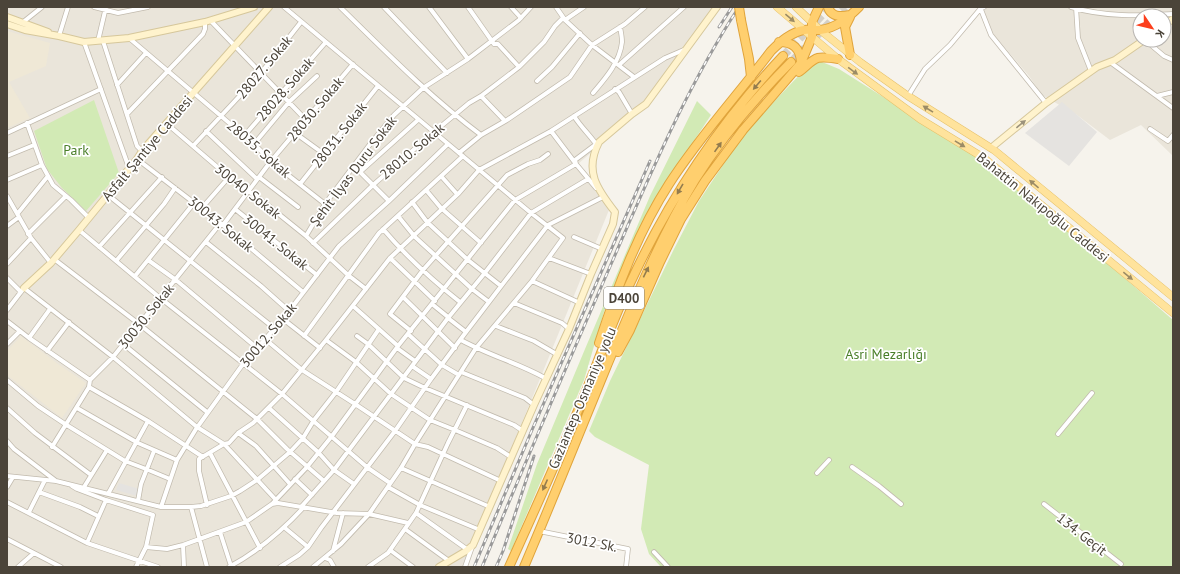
<svg xmlns="http://www.w3.org/2000/svg" width="1180" height="574" viewBox="0 0 1180 574" font-family="'PT Sans',sans-serif">
	<style>
		.residential { fill: #eae5da; fill-rule: evenodd }
		.education { fill: #efe8d6 }
		.green { fill: #d2eab5 }
		.parking { fill: #e5e3e0 }
		.lines { fill: none; stroke-linecap: round; stroke-linejoin: round }
		.highway-tunnel { stroke: #d4d0c8; stroke-width: 8; stroke-dasharray: 8 4; stroke-linecap: butt }
		.street-casing { stroke: #c2bbae; stroke-width: 5.5 }
		.secondary-casing { stroke: #d6c79b; stroke-width: 8 }
		.primary-casing { stroke: #e6c16a; stroke-width: 8 }
		.highway-casing { stroke: #e0a43c; stroke-width: 10 }
		.street { stroke: #fff; stroke-width: 4 }
		.secondary { stroke: #fff3cd; stroke-width: 6 }
		.primary { stroke: #ffe39c; stroke-width: 7 }
		.highway { stroke: #ffcf6e; stroke-width: 8 }
		.rail-casing { stroke: #9a9a9a; stroke-width: 3 }
		.rail { stroke: #fff; stroke-width: 1.5; stroke-dasharray: 4.5; stroke-linecap: butt }
		.highway-bridge-casing { stroke: #e0a43c; stroke-width: 10; stroke-linecap: butt }
		.highway-bridge { stroke: #ffcf6e; stroke-width: 8 }
		.oneway { fill: #9c8c66 }
		.oneway2 { fill: #937c4e }
		.oneway3 { fill: #9c937c }
		.labels { text-anchor: middle; dominant-baseline: central; stroke-width: 3.5; stroke-linejoin: round; paint-order: stroke }
		.shield { fill: #fff; stroke: #817c74; stroke-width: 1 }
		.shield-label { font-size: 13px; font-weight: bold; fill: #4b4439 }
		.street-label { font-size: 14px; fill: #4b4439; stroke: #fff }
		.park-label { font-size: 14px; fill: #4a7f2a; stroke: #fff }
	</style>
	<rect width="100%" height="100%" fill="#f6f3ec"/>
	<!-- residential -->
	<path class="residential" d="M7,7H718L665,82L625,123L578,164L609,210L463,567H7Z
		M979,7H1173V156L1141,125L1110,140L1077,115L1042,95L1029,76L984,23ZM1140,16H1164V40H1140Z"/>
	<!-- education -->
	<path class="education" d="M7,31L50,43L46,66L9,82L30,118L7,128Z
		M21,336L58,364L86,383L62,418L7,375V351Z"/>
	<!-- green -->
	<path class="green" d="M816,62H822L839,69L986,162L1084,243L1173,320V567H661L649,554L641,529L649,465L595,437L589,431L610,381L674,249L699,201L745,132L806,68Z
		M94,100L119,173L86,211L62,188L47,169L34,131Z
		M697,101L711,115L665,185L625,261L604,312L584,380L511,551L508,549L537,464L585,349L650,196Z"/>
	<!-- parking -->
	<path class="parking" d="M1062,102L1097,132L1069,166L1025,133Z
		M119,483L139,489L137,496L116,490Z"/>
	<g class="lines">
		<!-- highway-tunnel -->
		<path class="highway-tunnel" d="M783,56L830,7
			M791,62L845,7"/>
		<defs>
			<path id="street" d="M94,7L118,13L148,7
				M284,7L531,213L563,238L532,281L476,348L415,444L401,468L369,514L341,544L313,567
				M340,7C386,52 430,97 481,135
				M384,7L447,73
				M429,7L468,59
				M468,7L494,44H498L519,67L544,42L555,26L563,18
				M511,7L521,18
				M556,7L565,20L592,45L634,77
				M980,7L991,35L1046,103
				M1071,7C1104,17 1140,16 1173,14
				M1076,7L1078,38L1091,71
				M210,20L306,120
				M565,20L584,7
				M22,23L42,7
				M59,36L68,7
				M129,38L254,144L274,164L325,204
				M1145,40L1164,56L1173,60
				M98,41L106,7
				M103,41L137,146L142,151
				M84,42L129,168
				M1110,62L1173,108
				M619,65L684,7
				M537,81L552,67L580,33
				M117,85L146,53
				M615,89L619,92L632,114
				M593,93C605,79 620,62 622,42C622,37 621,32 620,27
				M481,96L505,121
				M908,96L925,69L950,45L981,8L984,7
				M1157,96L1173,92
				M127,114L203,34L205,29V22
				M574,116C580,126 589,134 596,144
				M27,123L42,165L53,185L71,200L89,218
				M166,123L229,177L265,203L306,236L348,275L366,289
				M1150,129L1168,141L1173,135
				M206,131L257,179
				M7,133L101,89
				M295,133L324,154
				M244,136L326,42
				M254,144L289,102L317,76
				M193,146L261,73L301,22
				M459,153L481,135L507,120L570,77L592,45L625,24L645,7
				M7,156L34,145
				M137,159L223,225L303,292
				M354,166L389,201
				M360,172L418,120
				M441,176L457,194
				M259,177L298,207
				M7,180L42,165
				M300,184L378,86
				M596,188L576,164L575,160L599,142
				M426,190L441,208L481,243
				M108,195L274,328
				M7,196L31,238L51,263
				M412,202L427,222L468,260L501,286
				M201,209L229,177
				M235,209L317,275
				M18,213L48,176
				M398,216L415,237L472,289L489,302
				M7,226L19,217
				M383,229C406,256 432,280 460,302
				M79,230L159,297L282,394L368,468L390,483
				M28,234L66,196
				M306,236L325,204L371,143L394,115L423,88L468,59L519,20L531,7
				M574,237L602,249
				M206,242L261,286L289,311
				M313,243L373,185L434,132L469,103L481,96L519,67
				M99,247L162,177
				M390,258L435,301
				M549,258L591,274
				M54,259L139,324L257,419L287,449L324,481
				M148,260L176,280L257,348
				M116,261L164,204L175,188
				M7,264L31,238
				M135,276L194,203
				M7,278L21,292
				M532,281L580,303
				M403,297L455,348
				M514,303L562,323L569,329
				M432,304L448,317
				M353,306L398,346
				M7,310L24,288L113,357L197,427L224,444L229,443L238,433L253,423L282,394L326,340L390,258L459,193L479,170L551,131L665,58L686,49
				M448,318L466,332
				M283,319L320,348
				M7,321L29,338L90,380
				M496,326L534,341L558,355
				M411,331L390,314L423,270L507,175L528,164L540,160L548,154
				M408,334L442,365L459,375
				M304,336L379,233L463,156
				M357,336L368,344L404,378L425,388L514,425L523,431
				M29,338L50,309
				M265,339L302,370L355,404L415,444L428,447L501,481
				M326,340L356,362L391,394L430,420L455,430L497,448L511,457
				M461,340C488,355 518,363 545,378
				M7,344L20,331
				M123,344L207,412
				M397,348L415,361
				M47,351L69,322
				M412,366L431,379
				M461,372L525,398L534,405
				M7,380L38,406L65,424L125,461L146,469L170,479
				M89,387L148,421L203,457
				M7,408L35,433L91,475
				M77,408L138,443L177,460
				M269,408L318,452L334,470L354,484
				M238,433L256,446L290,484
				M1058,434L1092,393
				M7,441L14,449L56,481
				M52,447L89,387L90,380L113,357L219,225H223L271,161L353,64
				M210,453L260,548
				M852,467L879,486L901,504
				M401,468L490,507
				M817,473L829,460
				M7,476L56,481L161,507H191L201,506L231,496L240,491L257,480L290,452L303,438L314,420L336,392L379,329
				M295,479L312,495
				M72,486L77,489L106,500L153,515L146,547L136,567
				M7,487L13,477
				M84,487L107,450
				M388,487L420,505L480,530
				M39,492L80,507L98,516
				M108,494L148,421
				M138,501L141,484L154,451
				M7,502L87,543L158,567
				M272,504L307,467L332,436L398,346L515,200L576,164L551,131
				M1044,504L1121,564
				M207,505L199,471V459L224,444L276,500
				M161,507L177,460L196,429L243,364L283,319L339,246L389,201L448,144
				M191,507L207,567
				M301,507L334,470L448,318L484,274L531,213L588,179
				M29,512L45,480
				M416,513L468,550
				M405,529L449,561
				M539,531L628,549L626,567
				M220,532L231,566
				M7,539L61,567
				M87,543L106,500
				M183,545L184,567
				M146,547L167,549L183,545L246,522L272,504L278,503L337,513L369,514L408,523
				M308,547L321,528L395,431L431,379L466,332L548,225L603,197
				M390,550L413,567
				M333,551L343,513
				M654,552L668,567
				M325,558L330,560L334,567
				M18,567L34,553
				M229,567C259,551 281,532 304,507
				M280,567L299,555L308,547L285,528
				M368,567L388,553L416,513L448,443L467,405
				M465,567L472,547"/>
			<path id="secondary" d="M7,17L48,32
				M7,24L25,30L59,36L84,42L129,38L205,22L254,7
				M1164,25L1173,19
				M991,148L1046,103L1097,67L1115,60L1144,40
				M24,288L51,263L79,230L137,159L142,151L269,7
				M439,567L466,551L473,545L534,405L569,329L591,274L613,224L615,212C597,189 584,171 599,142L632,114L646,104L717,7"/>
			<path id="primary" d="M777,7L838,59L920,119L984,158L1173,313
				M796,7L820,30L860,62L908,96L994,150L1173,297"/>
			<path id="highway" d="M828,7C831,17 840,17 850,15
				M741,20L749,59L751,77
				M779,42C793,42 800,48 801,62
				M850,55L845,27L850,17
				M799,72C816,58 814,55 838,59
				M599,343C617,288 638,232 669,184C699,137 737,96 771,51C780,42 791,32 804,30C809,29 814,30 820,30C836,28 848,18 859,7
				M618,352L630,330L660,262L681,219L705,181L743,130L801,63L812,37V22L819,7
				M509,567C531,518 553,470 574,420C595,372 611,322 634,275C672,194 722,121 783,56
				M524,567C552,501 579,434 606,368C633,304 659,239 695,180C722,137 755,98 791,62"/>
		</defs>
		<!-- street casing -->
		<use href="#street" class="street-casing"/>
		<!-- secondary casing -->
		<use href="#secondary" class="secondary-casing"/>
		<!-- primary casing -->
		<use href="#primary" class="primary-casing"/>
		<!-- highway casing -->
		<use href="#highway" class="highway-casing"/>
		<!-- street -->
		<use href="#street" class="street"/>
		<!-- secondary -->
		<use href="#secondary" class="secondary"/>
		<!-- primary -->
		<use href="#primary" class="primary"/>
		<!-- highway -->
		<use href="#highway" class="highway"/>
		<defs>
			<path id="rail" d="M719,27L732,7
				M474,567L532,430L650,161
				M482,567C524,465 568,363 612,262C650,175 687,86 739,7
				M496,567L503,551L534,456"/>
		</defs>
		<!-- rail casing -->
		<use href="#rail" class="rail-casing"/>
		<!-- rail -->
		<use href="#rail" class="rail"/>
		<defs>
			<path id="highway-bridge" d="M739,7L741,20"/>
		</defs>
		<!-- highway-bridge casing -->
		<use href="#highway-bridge" class="highway-bridge-casing"/>
		<!-- highway-bridge -->
		<use href="#highway-bridge" class="highway-bridge"/>
	</g>
	<!-- one-way arrows -->
	<defs><path id="oneway-solid" d="M-6-.8H1V-3.2L6.5 0L1 3.2V.8H-6Z"/></defs>
	<g class="oneway">
		<use href="#oneway-solid" transform="translate(790 18) rotate(40)"/>
		<use href="#oneway-solid" transform="translate(853 71) rotate(36)"/>
		<use href="#oneway-solid" transform="translate(928 109) rotate(-148)"/>
		<use href="#oneway-solid" transform="translate(960 144) rotate(31)"/>
		<use href="#oneway-solid" transform="translate(1034 184) rotate(-140)"/>
		<use href="#oneway-solid" transform="translate(1128 276) rotate(39)"/>
	</g>
	<g class="oneway2">
		<use href="#oneway-solid" transform="translate(757 85) rotate(130)"/>
		<use href="#oneway-solid" transform="translate(718 147) rotate(-55)"/>
		<use href="#oneway-solid" transform="translate(680 189) rotate(120)"/>
		<use href="#oneway-solid" transform="translate(646 272) rotate(-64)"/>
		<use href="#oneway-solid" transform="translate(545 485) rotate(114)"/>
	</g>
	<use class="oneway3" href="#oneway-solid" transform="translate(1021 124) rotate(-39)"/>
	<g class="labels">
		<!-- shield labels -->
		<rect class="shield" x="604" y="287" width="40" height="22" rx="3"/>
		<g class="shield-label">
			<text x="624" y="298">D400</text>
		</g>
		<!-- street labels -->
		<g class="street-label">
			<text transform="translate(264 67) rotate(-50)">28027. Sokak</text>
			<text transform="translate(285 89) rotate(-49)">28028. Sokak</text>
			<text transform="translate(315 109) rotate(-50)">28030. Sokak</text>
			<text transform="translate(339 135) rotate(-52)">28031. Sokak</text>
			<text transform="translate(147 148) rotate(-50)">Asfalt Şantiye Caddesi</text>
			<text transform="translate(259 149) rotate(41)">28035. Sokak</text>
			<text transform="translate(412 151) rotate(-40)">28010. Sokak</text>
			<text transform="translate(353 171) rotate(-53)">Şehit İlyas Duru Sokak</text>
			<text transform="translate(248 191) rotate(38)">30040. Sokak</text>
			<text transform="translate(1043 207) rotate(39)">Bahattin Nakıpoğlu Caddesi</text>
			<text transform="translate(221 224) rotate(39)">30043. Sokak</text>
			<text transform="translate(276 242) rotate(39)">30041. Sokak</text>
			<text transform="translate(146 316) rotate(-51)">30030. Sokak</text>
			<text transform="translate(268 335) rotate(-50)">30012. Sokak</text>
			<text transform="translate(582 398) rotate(-67)">Gaziantep-Osmaniye yolu</text>
			<text transform="translate(1082 534) rotate(38)">134. Geçit</text>
			<text transform="translate(592 542) rotate(11)">3012 Sk.</text>
		</g>
		<!-- park labels -->
		<g class="park-label">
			<text x="76" y="150">Park</text>
			<text x="886" y="354">Asri Mezarlığı</text>
		</g>
	</g>
	<!-- border -->
	<rect width="1180" height="574" fill="none" stroke="#4b4439" stroke-width="16"/>
	<!-- north arrow -->
	<g transform="translate(1152 28) rotate(125)"><circle r="19" fill="#ffffff" stroke="#b7b4b0"/>
	<path d="M0-3L7 15L0 10L-7 15Z" fill="#fc3f1d"/>
	<text y="-6" font-size="11" font-weight="bold" text-anchor="middle" fill="#4b4439">K</text>
	</g>
</svg>
